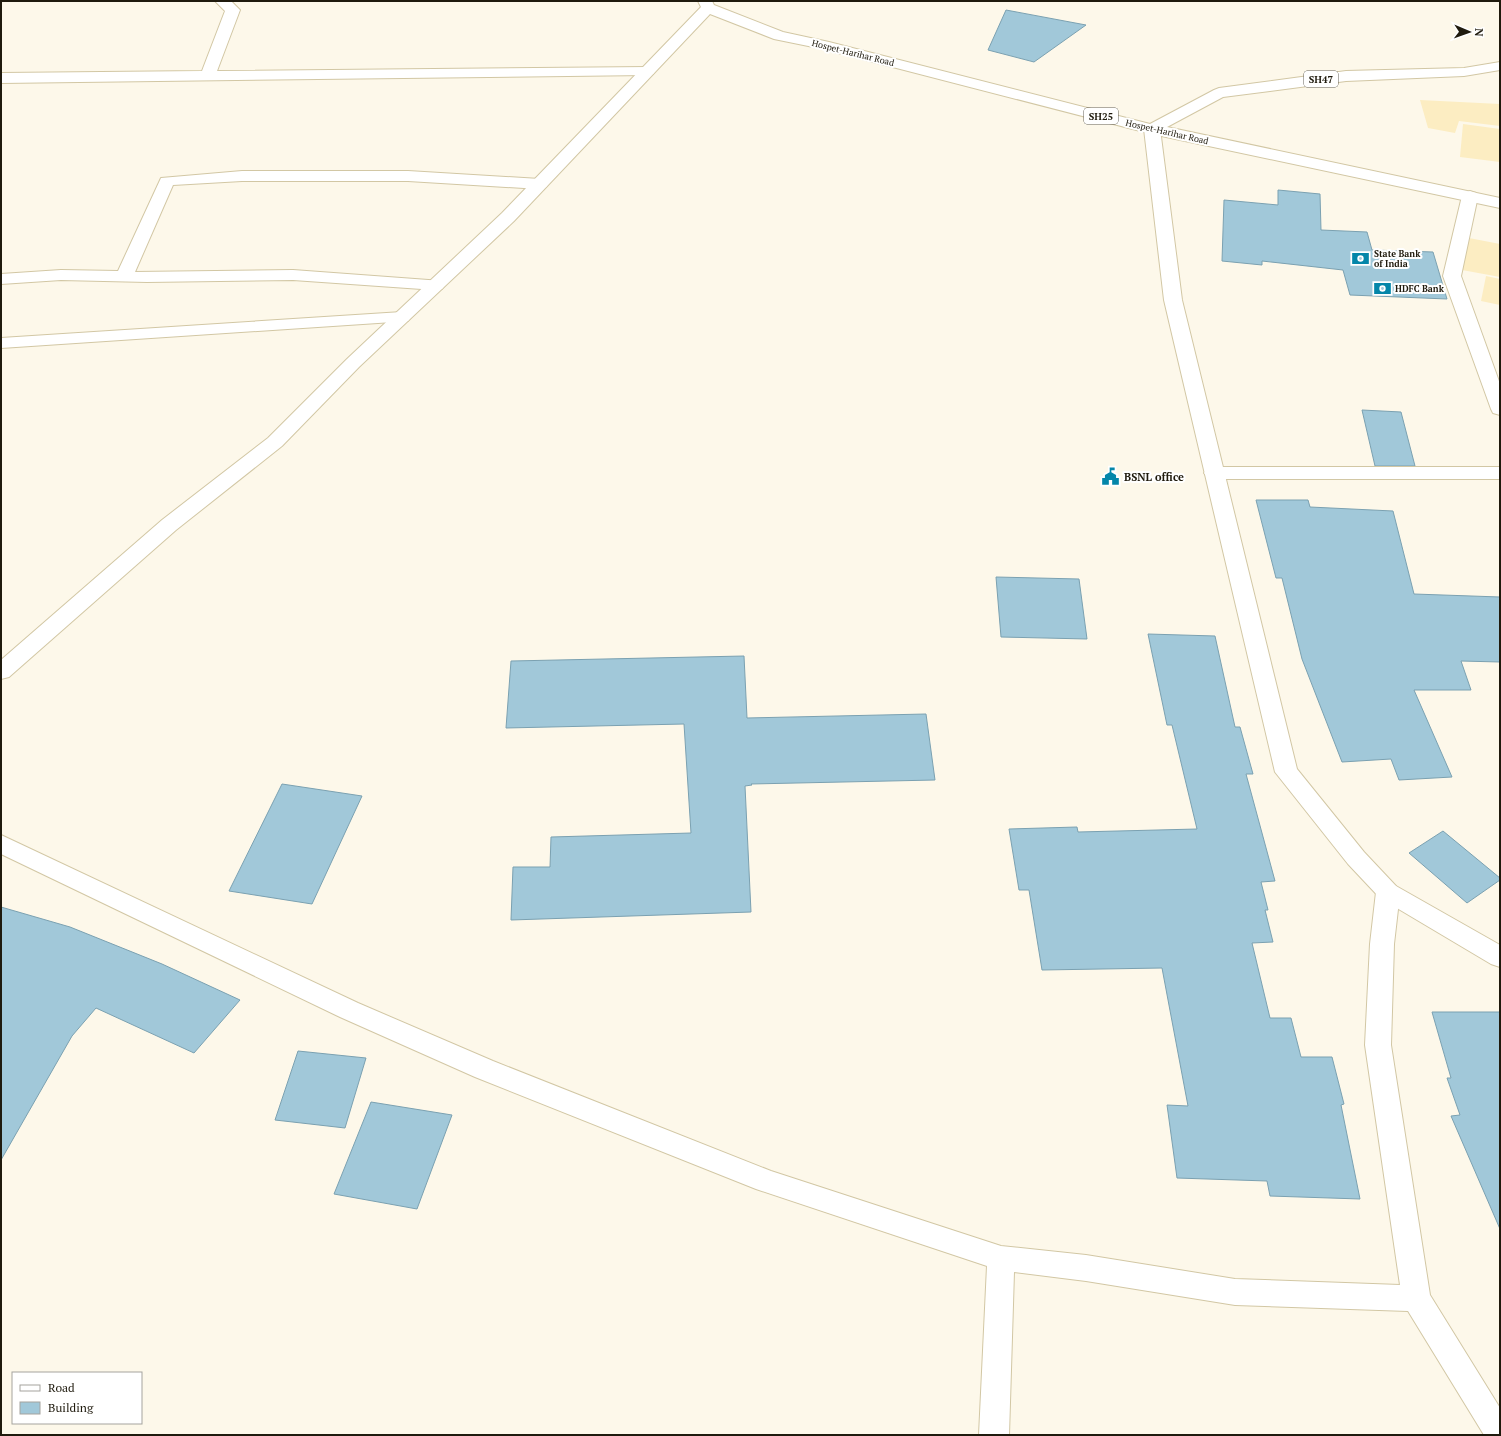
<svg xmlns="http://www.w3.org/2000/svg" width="1501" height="1436" viewBox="0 0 1501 1436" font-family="'PT Serif',serif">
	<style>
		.built { fill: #fcedc2 }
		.building { fill: #a1c8d9; stroke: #7ba1b1 }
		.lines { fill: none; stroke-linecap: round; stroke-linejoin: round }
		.street-casing { stroke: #d2c7a4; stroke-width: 2 }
		.secondary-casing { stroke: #d2c7a4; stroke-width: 2 }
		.primary-casing { stroke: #d2c7a4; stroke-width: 2 }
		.street { fill: #fff; fill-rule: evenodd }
		.secondary { fill: #fff; fill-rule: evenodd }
		.primary { fill: #fff; fill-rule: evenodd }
		.labels { text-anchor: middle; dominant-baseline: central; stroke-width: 4; stroke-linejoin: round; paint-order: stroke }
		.far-street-label { font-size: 9px; fill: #1f1a0d; stroke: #fff }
		.far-poi-label { font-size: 9px; font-weight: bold; fill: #1f1a0d; stroke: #fff; text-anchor: start }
		.shield { fill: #fff; stroke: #625f56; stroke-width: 1 }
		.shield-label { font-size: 10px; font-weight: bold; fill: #1f1a0d }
		.poi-label { font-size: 11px; font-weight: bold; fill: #1f1a0d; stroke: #fff; text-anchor: start }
	</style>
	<rect width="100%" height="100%" fill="#fdf8ea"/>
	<!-- built -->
	<path class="built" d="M1420,100L1500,104V126L1459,121L1455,133L1428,128Z
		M1463,124L1500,129V162L1460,157Z
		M1469,238L1500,244V277L1462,270Z
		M1486,276L1500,279V305L1481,301Z"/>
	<!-- building -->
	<path class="building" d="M1006,10L1086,25L1034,62L988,50Z
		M1278,190L1320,194L1321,230L1367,232L1372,250L1433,252L1447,299L1350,295L1343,270L1262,261V265L1222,261L1224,200L1278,205Z
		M1362,410L1401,412L1415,466H1375Z
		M1256,500H1308L1310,507L1393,511L1414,594L1500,597V662L1461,661L1471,690H1414L1452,777L1399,780L1391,759L1342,762L1302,659L1282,578H1276Z
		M996,577L1079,579L1087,639L1001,637Z
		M1148,634L1215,636L1235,727H1240L1253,774H1246L1275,881L1261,882L1268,910H1265L1273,942L1252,943L1270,1018H1291L1301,1057H1332L1344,1104L1341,1105L1360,1199L1270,1196L1267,1181L1177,1178L1167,1105L1188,1106L1162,968L1042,970L1029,890H1019L1009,829L1077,827L1078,832L1197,829L1172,725H1167Z
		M744,656L747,718L926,714L935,780L751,784L752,785L745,786L751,912L511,920L513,867H550L551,837L691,833L684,724L506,728L511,661Z
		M282,784L362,796L312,904L229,891Z
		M1443,831L1500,878V880L1467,903L1409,853Z
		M1,907L70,927L162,964L240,1000L194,1053L96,1008L72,1036L1,1160Z
		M1432,1012H1500V1229L1451,1116L1460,1115L1447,1078H1451Z
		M298,1051L366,1058L345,1128L275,1120Z
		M371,1102L452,1115L417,1209L334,1194Z"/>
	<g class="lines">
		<defs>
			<path id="street" d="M215,1H231L240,10L217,71L648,67L653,68L655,71L653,74L648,75L1,83V73L202,71L225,11Z
				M242,171H408L540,179L546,181L548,184L546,187L540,189L408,181H242L173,185L135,272L293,270L442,281L445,285L442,289L436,290L293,280L147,282L61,280L1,284V274L61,270L118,271L161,178Z
				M1470,191L1476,193L1478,196L1461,276L1500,384V415L1493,413L1491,409L1443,276L1462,196L1464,193Z
				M402,312L408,313L411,317L408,321L1,348V338Z
				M1214,467H1500V479H1214L1207,477L1204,473L1207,469Z
				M1,835L358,1003L493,1061L771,1171L1001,1246L1086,1255L1235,1279L1400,1285L1365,1045L1370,944L1376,892L1380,886L1388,883L1396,886L1400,892L1394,944L1391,1045L1430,1295L1500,1408V1435H1484L1408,1311L1235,1305L1086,1281L1014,1272L1009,1435H979L987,1266L756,1189L475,1077L340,1017L1,854Z"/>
			<path id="secondary" d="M1152,124L1158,126L1160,129L1182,300L1297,769L1364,852L1396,886L1500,945V967L1491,964L1380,898L1348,864L1275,772L1164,300L1144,129L1146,126Z"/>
			<path id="primary" d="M698,1H712L714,5L783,32L829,42L1150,124L1214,90L1219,88L1346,71L1464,68L1500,62V70L1464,76L1346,81L1223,97L1167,127L1500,198V208L1152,134L823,49L774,39L710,14L514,221L359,367L282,446L176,530L9,677L1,679V660L162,520L268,438L347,359L502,213L701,7Z"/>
		</defs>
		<!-- street casing -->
		<use href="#street" class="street-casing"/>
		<!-- secondary casing -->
		<use href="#secondary" class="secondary-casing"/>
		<!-- primary casing -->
		<use href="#primary" class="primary-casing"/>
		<!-- street -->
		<use href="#street" class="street"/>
		<!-- secondary -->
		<use href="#secondary" class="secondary"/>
		<!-- primary -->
		<use href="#primary" class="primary"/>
	</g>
	<!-- icons -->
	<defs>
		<symbol id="bank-bare" viewBox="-9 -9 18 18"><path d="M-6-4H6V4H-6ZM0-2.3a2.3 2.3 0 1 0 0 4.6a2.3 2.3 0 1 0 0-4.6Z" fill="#0486a9" stroke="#fff" stroke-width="2.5" paint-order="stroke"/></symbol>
		<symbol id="civic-bare" viewBox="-9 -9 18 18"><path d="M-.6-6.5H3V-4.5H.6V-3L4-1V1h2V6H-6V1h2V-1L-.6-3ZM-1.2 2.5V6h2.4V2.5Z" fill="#0486a9" stroke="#fff" stroke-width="2.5" paint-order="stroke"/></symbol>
	</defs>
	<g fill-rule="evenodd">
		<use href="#bank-bare" x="1348" y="246" width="25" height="25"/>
		<use href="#bank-bare" x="1370" y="276" width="25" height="25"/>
		<use href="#civic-bare" x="1098" y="464" width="25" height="25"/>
	</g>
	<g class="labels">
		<!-- far-street labels -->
		<g class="far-street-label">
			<text transform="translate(853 53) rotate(14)">Hospet-Harihar Road</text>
			<text transform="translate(1167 132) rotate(13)">Hospet-Harihar Road</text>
		</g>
		<!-- far-poi labels -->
		<g class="far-poi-label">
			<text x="1374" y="254">State Bank<tspan x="1374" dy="10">of India</tspan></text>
			<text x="1395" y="289">HDFC Bank</text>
		</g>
		<!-- shield labels -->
		<g class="shield">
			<rect x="1304" y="71" width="34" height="16" rx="3"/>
			<rect x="1084" y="108" width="34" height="16" rx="3"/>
		</g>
		<g class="shield-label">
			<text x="1321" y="79">SH47</text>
			<text x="1101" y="116">SH25</text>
		</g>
		<!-- poi labels -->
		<g class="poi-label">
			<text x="1124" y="477">BSNL office</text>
		</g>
	</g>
	<!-- border -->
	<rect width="1501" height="1436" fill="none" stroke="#1f1a0d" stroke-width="4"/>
	<!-- legend -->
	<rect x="12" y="1372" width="130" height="52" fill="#ffffff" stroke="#a5a39e"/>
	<rect x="20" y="1385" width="20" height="6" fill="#ffffff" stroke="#a5a39e"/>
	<text x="48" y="1392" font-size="12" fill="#1f1a0d">Road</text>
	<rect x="20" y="1402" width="20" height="12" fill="#a1c8d9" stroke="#a5a39e"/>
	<text x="48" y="1412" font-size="12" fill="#1f1a0d">Building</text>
	<!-- north arrow -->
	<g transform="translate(1469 32) rotate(92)" stroke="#ffffff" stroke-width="3" paint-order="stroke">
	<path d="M0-3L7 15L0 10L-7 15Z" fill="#1f1a0d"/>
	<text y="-6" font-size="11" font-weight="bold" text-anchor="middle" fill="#1f1a0d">N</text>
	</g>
</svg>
